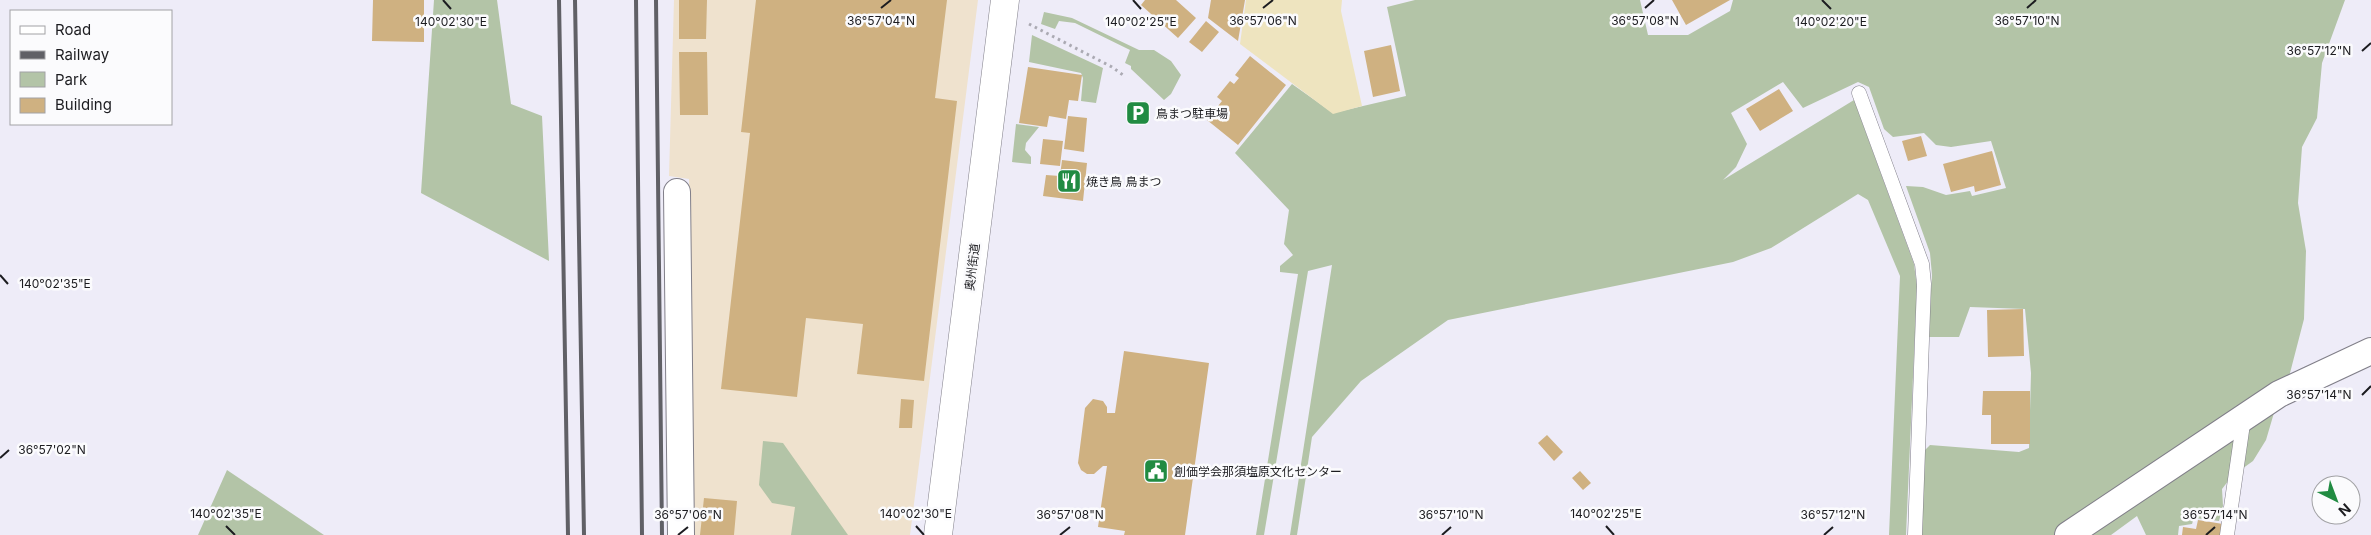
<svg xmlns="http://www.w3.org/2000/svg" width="2371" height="535" viewBox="0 0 2371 535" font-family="Inter,'Noto Sans JP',sans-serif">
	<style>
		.industrial { fill: #efe2ce }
		.green { fill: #b3c4a7 }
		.sand { fill: #eee4bf }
		.building { fill: #cfb181 }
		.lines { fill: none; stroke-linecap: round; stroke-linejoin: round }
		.service-casing { stroke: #817f89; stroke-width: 15 }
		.minor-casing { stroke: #817f89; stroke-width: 28 }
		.secondary-casing { stroke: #817f89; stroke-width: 29 }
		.path { stroke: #abaab3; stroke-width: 3; stroke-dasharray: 2.5 4; stroke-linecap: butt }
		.service { stroke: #fff; stroke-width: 14 }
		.minor { stroke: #fff; stroke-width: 26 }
		.secondary { stroke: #fff; stroke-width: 28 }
		.rail { stroke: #606066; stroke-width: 4 }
		.ticks { fill: none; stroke: #1c1c20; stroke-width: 2 }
		.labels { text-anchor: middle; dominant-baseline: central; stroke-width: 5; stroke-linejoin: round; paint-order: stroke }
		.poi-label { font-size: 12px; fill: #1c1c20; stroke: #fbfbfd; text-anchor: start }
		.street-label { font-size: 12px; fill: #1c1c20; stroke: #fbfbfd }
		.ticks-label { font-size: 12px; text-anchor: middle; fill: #1c1c20; stroke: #fbfbfd; stroke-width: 5; stroke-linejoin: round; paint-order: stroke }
	</style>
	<rect width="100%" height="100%" fill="#eeecf8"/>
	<!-- industrial -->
	<path class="industrial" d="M674,0H978L910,535H689V179L669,176Z"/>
	<!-- green -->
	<path class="green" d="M434,0H497L511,104L542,116L549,261L421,193Z
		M1415,0H1640L1648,35H1688L1730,11L1733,0H2345L2322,63L2317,118L2302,147L2298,203L2306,251L2304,319L2290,373L2276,406L2266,440L2253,461L2232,476L2222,489L2223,506L2219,521L2194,518L2192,524L2179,526L2178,535H2146L2137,516L2111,535H1920L1924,451L1930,445L2019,452L2029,448L2031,373L2025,309L1970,307L1959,337H1928L1932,275L1930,253L1906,186L1923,187L1946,195L1970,191L1972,196L2006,188L1991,141L1951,147L1936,145L1924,133L1893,137L1884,129L1869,87L1858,82L1803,108L1783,82L1731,113L1747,144L1736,167L1723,180L1854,100L1914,264L1917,287L1906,535H1889L1900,276L1868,200L1858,194L1771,248L1733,262L1448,320L1361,381L1312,437L1297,535H1290L1332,265L1308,271L1264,535H1256L1298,274L1280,272V266L1293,255L1284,244L1289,210L1235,153L1292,84L1333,113L1406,96L1387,7Z
		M1044,12L1072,18L1139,50H1154L1171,61L1181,75L1171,94L1164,100L1131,69V66L1125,63L1130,50L1075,23L1059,21L1055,29L1041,24Z
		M1032,35L1103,68L1096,103L1081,101L1083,78L1081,73L1029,62Z
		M1016,124L1039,127L1026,143L1025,150L1031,157V164L1012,162Z
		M763,441L783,443L848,535H791L795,507L772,503L759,485Z
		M227,470L324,535H198Z"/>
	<!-- sand -->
	<path class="sand" d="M1246,0H1342L1341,11L1362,106L1333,114L1240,44Z"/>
	<!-- building -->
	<path class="building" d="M373,0H424V42L372,41Z
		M679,0H707L706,39H679Z
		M756,0H947L935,98L957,101L924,381L857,374L863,324L806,318L797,397L721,389L750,133L741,132Z
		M1145,0H1176L1196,18L1178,38L1141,5Z
		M1211,0H1245L1238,41L1208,18Z
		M1672,0H1730L1686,25Z
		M1206,21L1219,32L1202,52L1189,42Z
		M1391,45L1400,91L1373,97L1364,51Z
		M679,52H707L708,115H680Z
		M1250,56L1286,85L1238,145L1207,120L1222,101L1217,97L1230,81L1234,84L1239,78L1235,75Z
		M1028,67L1082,75L1078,101L1069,100L1066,119L1049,116L1047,127L1019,123Z
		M1779,89L1793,111L1760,131L1746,109Z
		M1068,116L1087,118L1084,152L1064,149Z
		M1921,136L1927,156L1908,161L1902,141Z
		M1043,139L1063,141L1060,166L1040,164Z
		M1992,151L2001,185L1975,192L1974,186L1951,192L1943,164Z
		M1062,160L1087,163L1083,201L1043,196L1046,175L1060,176Z
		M2023,309L2024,356L1988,357L1987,310Z
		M1124,351L1209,363L1185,535H1124L1125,531L1098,527L1107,466H1103L1094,474H1087L1081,470L1078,463L1085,408L1093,399L1103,401L1107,407V413H1115Z
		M1983,391H2030V444H1991V415H1982Z
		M901,399L914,400L912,428H899Z
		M1547,435L1563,452L1554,461L1538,443Z
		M1580,471L1591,483L1583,490L1572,478Z
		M704,498L737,501L734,535H700Z
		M2198,520L2223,524L2221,535H2182L2183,527L2196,529Z"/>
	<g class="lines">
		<defs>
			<path id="service" d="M1859,93L1922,264L1924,284L1915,535
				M2227,535L2244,417"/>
			<path id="minor" d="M677,192L681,535
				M2068,535L2279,394L2371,351"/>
			<path id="secondary" d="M938,535L1005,0"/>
		</defs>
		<!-- service casing -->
		<use href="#service" class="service-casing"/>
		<!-- minor casing -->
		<use href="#minor" class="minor-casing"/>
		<!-- secondary casing -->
		<use href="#secondary" class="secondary-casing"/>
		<!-- path -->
		<path class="path" d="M1029,24L1112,67L1123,75"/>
		<!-- service -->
		<use href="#service" class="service"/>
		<!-- minor -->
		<use href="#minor" class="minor"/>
		<!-- secondary -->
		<use href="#secondary" class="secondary"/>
		<!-- rail -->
		<path class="rail" d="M559,0L568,535
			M575,0L584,535
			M636,0L642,535
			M656,0L662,535"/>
	</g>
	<!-- ticks -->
	<path class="ticks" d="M443,0L451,9M1133,0L1141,9M1822,0L1831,9M881,8L891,0M1263,8L1273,0M1645,8L1654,0M2027,8L2036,0M2362,51L2371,43M0,275L8,284M2362,395L2371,386M0,458L9,450M226,526L235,535M916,526L924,535M1606,526L1614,535M678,535L688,527M1060,535L1070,527M1442,535L1451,527M1824,535L1833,527M2206,535L2215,527"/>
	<!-- icons -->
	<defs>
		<symbol id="parking-square" viewBox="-11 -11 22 22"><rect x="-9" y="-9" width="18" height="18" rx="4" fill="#218b42" stroke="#fbfbfd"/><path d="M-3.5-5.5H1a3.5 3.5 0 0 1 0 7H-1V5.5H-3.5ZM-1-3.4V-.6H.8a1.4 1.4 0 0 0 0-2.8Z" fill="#fff"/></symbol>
		<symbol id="restaurant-square" viewBox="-11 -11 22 22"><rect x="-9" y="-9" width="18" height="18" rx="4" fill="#218b42" stroke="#fbfbfd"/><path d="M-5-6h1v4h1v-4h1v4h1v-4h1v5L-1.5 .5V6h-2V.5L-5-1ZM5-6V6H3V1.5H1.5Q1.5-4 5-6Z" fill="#fff"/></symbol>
		<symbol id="civic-square" viewBox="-11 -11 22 22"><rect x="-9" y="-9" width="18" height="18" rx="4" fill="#218b42" stroke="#fbfbfd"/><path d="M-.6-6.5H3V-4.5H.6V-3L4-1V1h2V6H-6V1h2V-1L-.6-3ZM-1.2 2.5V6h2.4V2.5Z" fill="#fff"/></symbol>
	</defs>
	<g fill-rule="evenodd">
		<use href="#parking-square" x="1124" y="99" width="28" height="28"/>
		<use href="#restaurant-square" x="1055" y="167" width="28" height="28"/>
		<use href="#civic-square" x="1142" y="457" width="28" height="28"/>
	</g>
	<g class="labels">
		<!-- poi labels -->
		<g class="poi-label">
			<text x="1156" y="113">鳥まつ駐車場</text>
			<text x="1086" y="181">焼き鳥 鳥まつ</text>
			<text x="1174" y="471">創価学会那須塩原文化センター</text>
		</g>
		<!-- street labels -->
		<g class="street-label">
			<text transform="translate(972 267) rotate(-83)">奥州街道</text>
		</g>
	</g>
	<g class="ticks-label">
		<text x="881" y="25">36°57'04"N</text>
		<text x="1263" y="25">36°57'06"N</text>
		<text x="1645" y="25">36°57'08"N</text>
		<text x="2027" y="25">36°57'10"N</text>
		<text x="451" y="26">140°02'30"E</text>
		<text x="1141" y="26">140°02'25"E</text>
		<text x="1831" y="26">140°02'20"E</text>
		<text x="2319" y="55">36°57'12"N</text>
		<text x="55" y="288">140°02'35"E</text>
		<text x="2319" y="399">36°57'14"N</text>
		<text x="52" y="454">36°57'02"N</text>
		<text x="226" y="518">140°02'35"E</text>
		<text x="916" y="518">140°02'30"E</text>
		<text x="1606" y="518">140°02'25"E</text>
		<text x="688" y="519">36°57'06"N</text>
		<text x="1070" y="519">36°57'08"N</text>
		<text x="1451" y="519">36°57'10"N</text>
		<text x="1833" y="519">36°57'12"N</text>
		<text x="2215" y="519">36°57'14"N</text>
	</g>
	<!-- legend -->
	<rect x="10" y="10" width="162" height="115" fill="#fbfbfd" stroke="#a2a2a5"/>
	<rect x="20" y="26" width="25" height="8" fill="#ffffff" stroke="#a2a2a5"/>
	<text x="55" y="35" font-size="15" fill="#1c1c20">Road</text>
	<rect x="20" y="51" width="25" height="8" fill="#606066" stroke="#a2a2a5"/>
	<text x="55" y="60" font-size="15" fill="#1c1c20">Railway</text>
	<rect x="20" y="72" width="25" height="15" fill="#b3c4a7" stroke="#a2a2a5"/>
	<text x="55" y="85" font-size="15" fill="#1c1c20">Park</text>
	<rect x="20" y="98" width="25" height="15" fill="#cfb181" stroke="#a2a2a5"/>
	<text x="55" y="110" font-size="15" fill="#1c1c20">Building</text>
	<!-- north arrow -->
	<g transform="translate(2336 500) rotate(138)"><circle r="24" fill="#fbfbfd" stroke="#a2a2a5"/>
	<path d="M0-4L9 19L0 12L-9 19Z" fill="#218b42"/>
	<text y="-8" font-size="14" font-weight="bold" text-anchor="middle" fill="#1c1c20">N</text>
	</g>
</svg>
